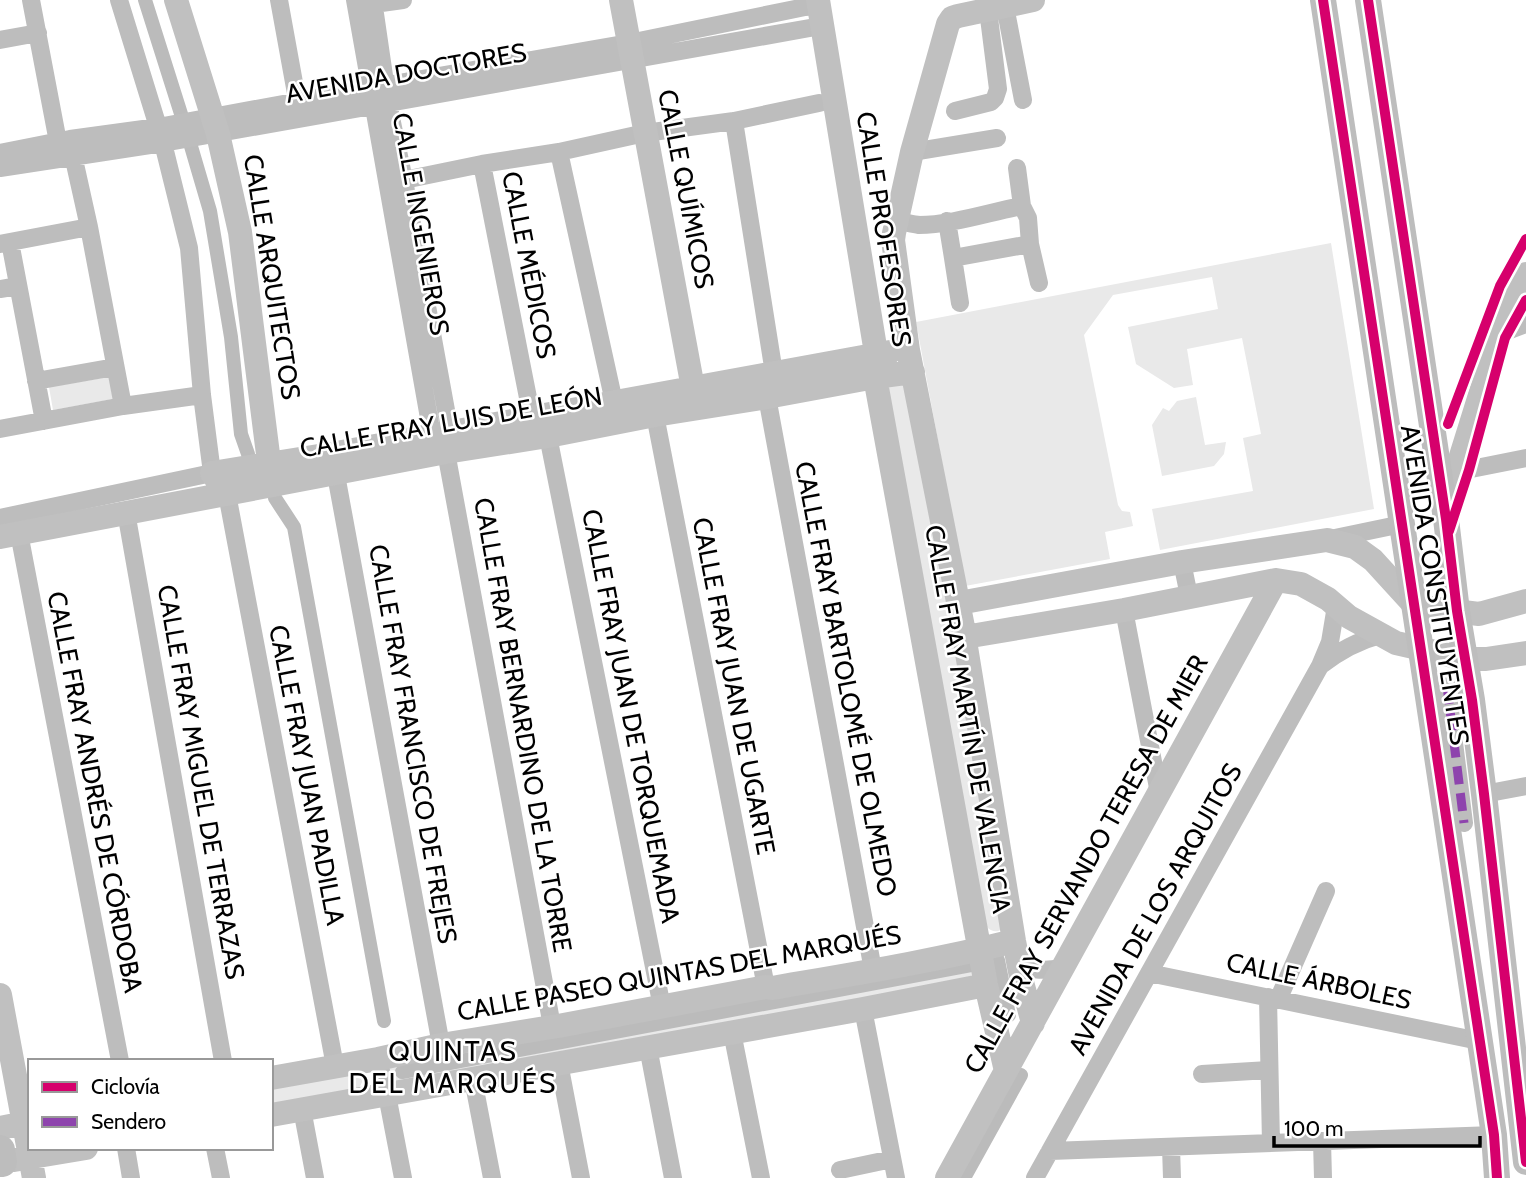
<svg xmlns="http://www.w3.org/2000/svg" width="1526" height="1178" viewBox="0 0 1526 1178" font-family="Cabin,sans-serif">
	<style>
		.green { fill: #e9e9e9 }
		.lines { fill: none; stroke-linecap: round; stroke-linejoin: round }
		.canal { stroke: #bbb; stroke-width: 14 }
		.street { stroke: #bdbdbd; stroke-width: 18 }
		.secondary { stroke: #c0c0c0; stroke-width: 24 }
		.primary { stroke: #bdbdbd; stroke-width: 26 }
		.highway { stroke: #bdbdbd; stroke-width: 30 }
		.quiet { stroke: #8e44ad; stroke-width: 9; stroke-dasharray: 18 9; stroke-linecap: butt }
		.cycleway-casing { stroke: #fff; stroke-width: 15 }
		.cycleway { stroke: #d6006c; stroke-width: 10 }
		.labels { text-anchor: middle; dominant-baseline: central; stroke-width: 5; stroke-linejoin: round; paint-order: stroke }
		.street-label { font-size: 26px; fill: #000; stroke: #fff }
		.neighbourhood-label { font-size: 28px; letter-spacing: 2px; fill: #000; stroke: #fff }
	</style>
	<rect width="100%" height="100%" fill="#fff"/>
	<!-- green -->
	<path class="green" d="M1331,243L1374,509L1160,550L1152,509L1253,491L1243,438L1261,434L1242,338L1187,349L1193,385L1174,388L1136,364L1128,327L1218,309L1212,277L1113,295L1084,335L1118,505L1122,511L1130,512L1133,526L1105,532L1110,559L965,586L916,322Z
		M109,377L113,399L53,410L49,387Z
		M898,379L909,389L1007,922C1002,932 994,935 986,926L888,385Z
		M1196,397L1205,445L1226,442L1224,454L1214,466L1162,476L1152,425L1163,408L1169,411L1177,401Z
		M978,957L972,980L398,1084L389,1075L391,1063Z
		M351,1070L363,1080L357,1093L271,1109V1084Z"/>
	<g class="lines">
		<!-- canal -->
		<path class="canal" d="M145,0L188,136L210,211L231,337L241,434L248,454
			M275,498L294,527L384,1021
			M998,960L1009,1015
			M402,1072L971,965
			M964,1178L1021,1075"/>
		<!-- street -->
		<path class="street" d="M31,0L58,142
			M279,0L299,110
			M355,0L432,435L438,443
			M373,0L388,103L404,180L450,432L446,452L552,1026
			M374,4L403,0
			M1005,6L1023,100
			M0,40L38,33
			M955,111L991,102L995,98L998,89L988,10
			M734,121L774,373
			M71,146L89,227L123,406
			M559,152L614,402
			M912,152L997,138
			M0,153L70,139L158,127L370,88L629,43L805,7L819,6
			M482,164L532,418
			M0,168L163,143L821,26
			M1017,168L1022,206
			M404,180L482,164L559,152L645,133L734,121L819,103
			M897,221C904,222 912,224 919,225C951,225 990,212 1022,206L1028,218L1030,244L953,258L947,221
			M10,242L44,421
			M0,244L89,227
			M1030,244L1039,283
			M953,258L960,303
			M0,289L18,286
			M1499,334L1526,324
			M36,381L115,367
			M767,397L873,970
			M656,406L655,415L766,987
			M0,429L123,406L202,395
			M548,436L662,1007
			M334,464L441,1045
			M1456,472L1526,458
			M227,494L335,1066
			M126,512L223,1061
			M0,518L212,473L202,395L189,248L163,143L119,0
			M19,533L120,1061
			M1330,539L1402,524
			M1182,562L1189,596
			M1124,610L1159,793
			M1320,666C1339,651 1357,641 1380,635
			M1447,686L1464,823
			M1484,794L1526,786
			M1018,961C1035,973 1044,970 1063,968
			M1149,973L1479,1041
			M1268,997L1271,1143
			M1278,1000L1326,891
			M863,1009L896,1178
			M732,1032L761,1178
			M648,1047L673,1178
			M378,1059L387,1095L403,1178
			M559,1063L581,1178
			M1202,1074L1269,1070
			M473,1079L492,1178
			M302,1109L315,1178
			M1322,1141L1323,1178
			M1171,1147L1172,1178
			M126,1148L131,1178
			M215,1148L221,1178
			M1050,1151L1494,1135
			M840,1170L892,1159
			M1035,1178L1320,666L1330,642L1336,606"/>
		<!-- secondary -->
		<path class="secondary" d="M176,0L218,134L240,232L271,478
			M621,0L693,388
			M818,0L876,353L875,377L986,985L1006,1071
			M1033,0L958,16L952,18L948,24L912,152L894,233L893,240L908,350L965,637L1124,610L1276,580L1301,584L1328,599L1349,617L1396,643L1466,659H1486L1526,653
			M227,494L212,473L331,454L890,352
			M1447,515L1456,472L1499,334L1526,274
			M0,537L446,452L548,436L655,415L767,397L875,377L913,372
			M959,603L1182,562L1327,540L1355,547L1373,560L1415,606L1479,614L1526,601
			M966,647L1014,941L1022,982L1033,1023
			M0,995L34,1178
			M271,1078L378,1059L441,1045L558,1026L766,987L772,988C853,974 934,961 1014,941
			M271,1115L863,1009L986,985
			M0,1128L30,1122
			M14,1160L86,1148
			M947,1178L1276,580"/>
		<!-- primary -->
		<path class="primary" d="M1323,0L1494,1135L1497,1178
			M1368,0L1446,519L1457,611L1472,700L1484,794L1526,1162"/>
		<!-- highway -->
		<path class="highway" d="M0,1150L2,1162"/>
		<!-- quiet -->
		<path class="quiet" d="M1447,686L1464,823"/>
		<defs>
			<path id="cycleway" d="M1323,0L1494,1135L1497,1178
				M1368,0L1446,519L1457,611L1472,700L1484,794L1526,1162
				M1448,424L1500,286L1526,239
				M1449,531L1469,470L1505,338L1526,300"/>
		</defs>
		<!-- cycleway casing -->
		<use href="#cycleway" class="cycleway-casing"/>
		<!-- cycleway -->
		<use href="#cycleway" class="cycleway"/>
	</g>
	<g class="labels">
		<!-- street labels -->
		<g class="street-label">
			<text transform="translate(406 73) rotate(-10)">AVENIDA DOCTORES</text>
			<text transform="translate(686 189) rotate(79)">CALLE QUÍMICOS</text>
			<text transform="translate(421 224) rotate(80)">CALLE INGENIEROS</text>
			<text transform="translate(884 229) rotate(81)">CALLE PROFESORES</text>
			<text transform="translate(529 265) rotate(79)">CALLE MÉDICOS</text>
			<text transform="translate(272 277) rotate(81)">CALLE ARQUITECTOS</text>
			<text transform="translate(451 422) rotate(-10)">CALLE FRAY LUIS DE LEÓN</text>
			<text transform="translate(1435 585) rotate(81)">AVENIDA CONSTITUYENTES</text>
			<text transform="translate(846 679) rotate(79)">CALLE FRAY BARTOLOMÉ DE OLMEDO</text>
			<text transform="translate(734 686) rotate(79)">CALLE FRAY JUAN DE UGARTE</text>
			<text transform="translate(631 716) rotate(79)">CALLE FRAY JUAN DE TORQUEMADA</text>
			<text transform="translate(968 719) rotate(80)">CALLE FRAY MARTÍN DE VALENCIA</text>
			<text transform="translate(523 725) rotate(80)">CALLE FRAY BERNARDINO DE LA TORRE</text>
			<text transform="translate(413 744) rotate(80)">CALLE FRAY FRANCISCO DE FREJES</text>
			<text transform="translate(307 775) rotate(79)">CALLE FRAY JUAN PADILLA</text>
			<text transform="translate(201 782) rotate(80)">CALLE FRAY MIGUEL DE TERRAZAS</text>
			<text transform="translate(95 792) rotate(79)">CALLE FRAY ANDRÉS DE CÓRDOBA</text>
			<text transform="translate(1086 864) rotate(-61)">CALLE FRAY SERVANDO TERESA DE MIER</text>
			<text transform="translate(1155 909) rotate(-61)">AVENIDA DE LOS ARQUITOS</text>
			<text transform="translate(679 973) rotate(-10)">CALLE PASEO QUINTAS DEL MARQUÉS</text>
			<text transform="translate(1319 981) rotate(12)">CALLE ÁRBOLES</text>
		</g>
		<!-- neighbourhood labels -->
		<g class="neighbourhood-label">
			<text x="453" y="1051">QUINTAS<tspan x="453" dy="32">DEL MARQUÉS</tspan></text>
		</g>
	</g>
	<!-- legend -->
	<rect x="28" y="1059" width="245" height="91" fill="#ffffff" stroke="#999999" stroke-width="2"/>
	<rect x="42" y="1082" width="35" height="10" fill="#d6006c" stroke="#999999" stroke-width="2"/>
	<text x="91" y="1094" font-size="21" fill="#000000">Ciclovía</text>
	<rect x="42" y="1117" width="35" height="10" fill="#8e44ad" stroke="#999999" stroke-width="2"/>
	<text x="91" y="1129" font-size="21" fill="#000000">Sendero</text>
	<!-- scale -->
	<path d="M1274 1136v10h206v-10" fill="none" stroke="#000000" stroke-width="3.5"/>
	<text x="1284" y="1136" font-size="21" fill="#000000" stroke="#ffffff" stroke-width="5" paint-order="stroke">100 m</text>
</svg>
